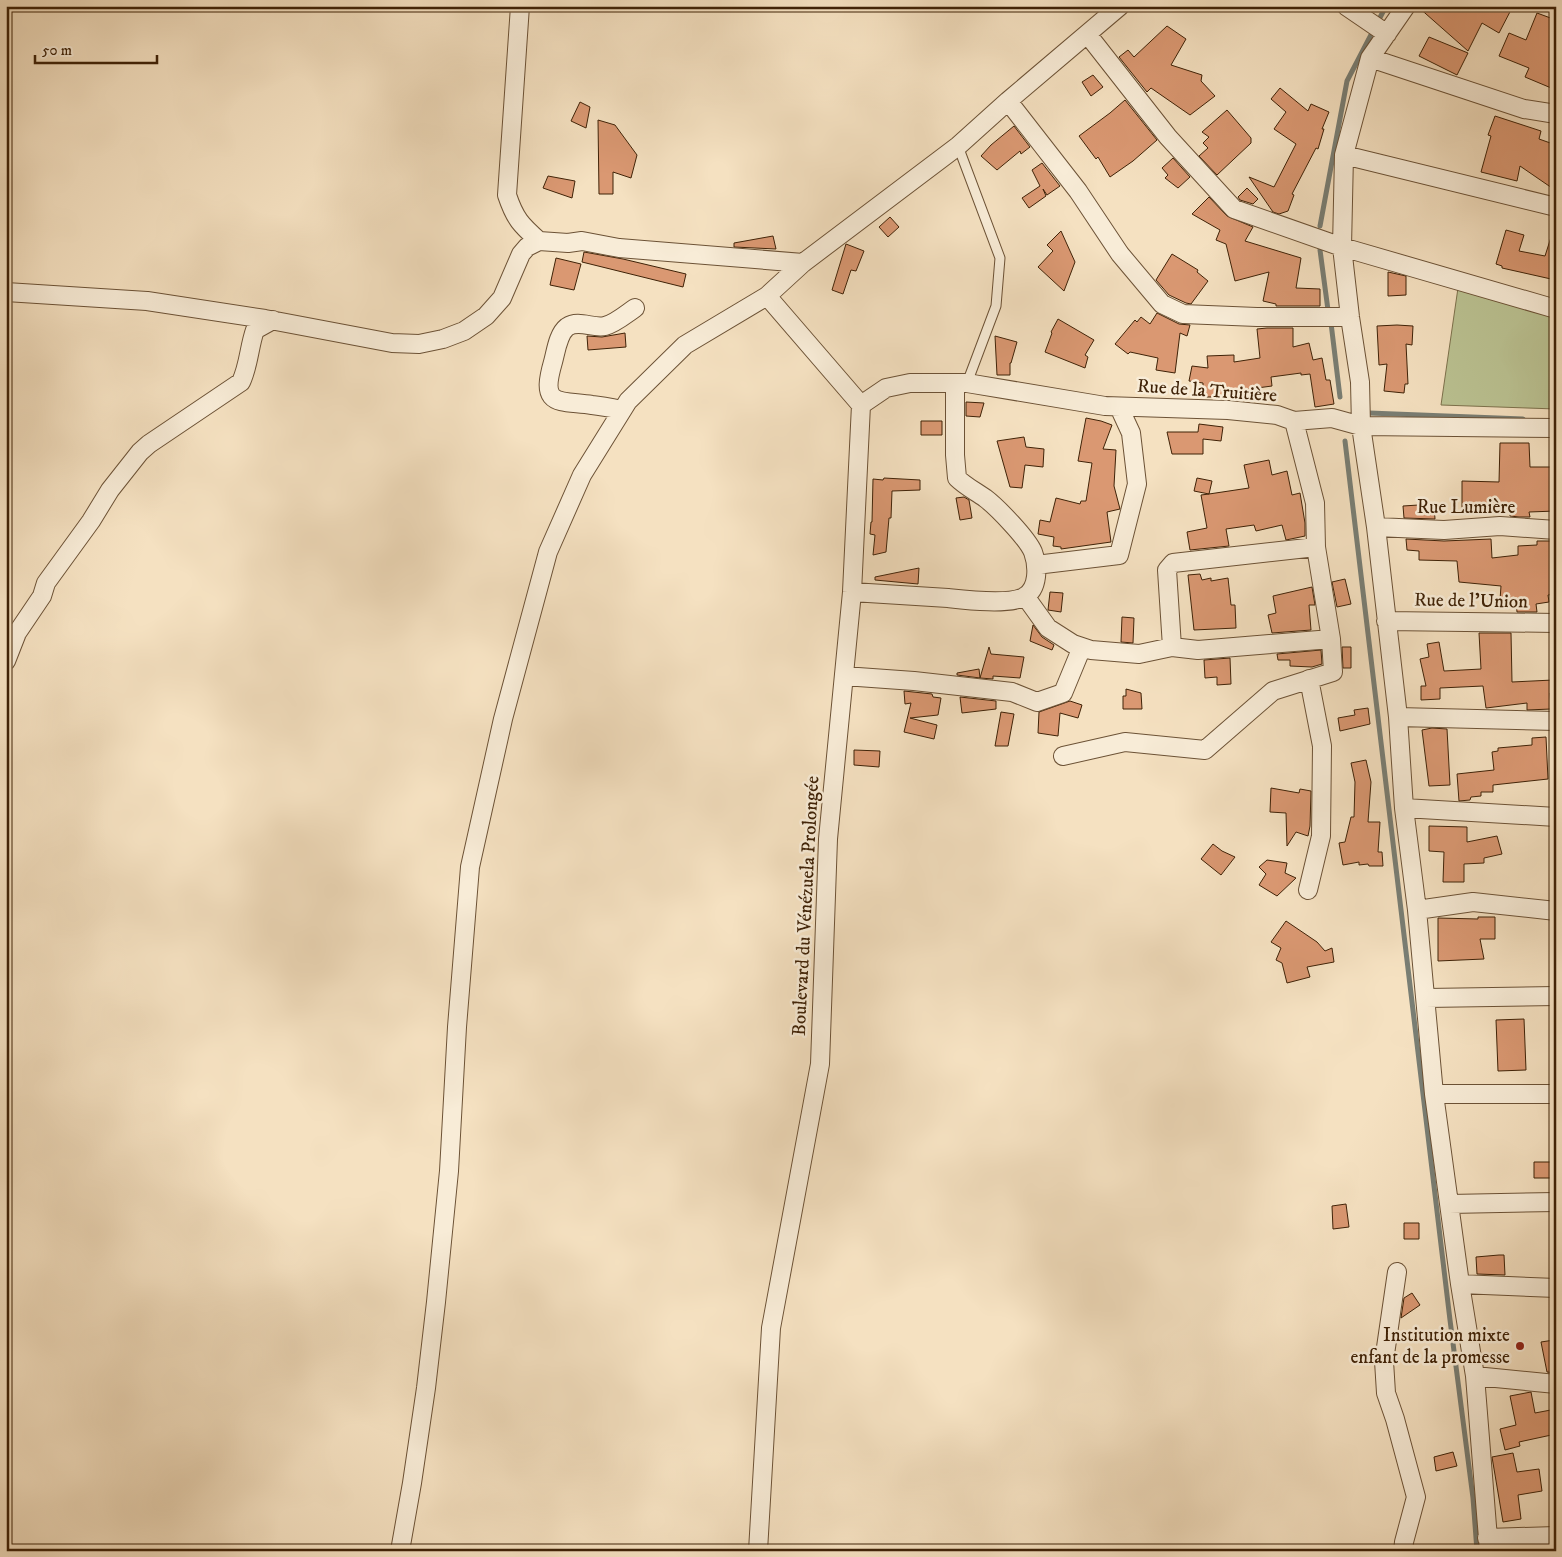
<svg xmlns="http://www.w3.org/2000/svg" width="1562" height="1557" viewBox="0 0 1562 1557" font-family="'IM FELL DW Pica',serif">
	<style>
		.green { fill: #bbc393; stroke: #7d724d }
		.lines { fill: none; stroke-linecap: round; stroke-linejoin: round }
		.stream { stroke: #797e74; stroke-width: 5 }
		.building { fill: #da9872; stroke: #3f2207 }
		.service-casing { stroke: #6c5236; stroke-width: 11 }
		.minor-casing { stroke: #6c5236; stroke-width: 20 }
		.service { stroke: #f8ecd7; stroke-width: 9 }
		.minor { stroke: #f8ecd7; stroke-width: 18 }
		.poi-dot { fill: #8f2418; stroke: #f8ecd7; stroke-width: 2 }
		.labels { text-anchor: middle; dominant-baseline: central; stroke-width: 5; stroke-linejoin: round; paint-order: stroke }
		.street-label { font-size: 19px; fill: #3f2207; stroke: #f8ecd7 }
		.poi-label { font-size: 19px; fill: #3f2207; stroke: #f8ecd7; text-anchor: end }
	</style>
	<rect width="100%" height="100%" fill="#f5e1c1"/>
	<filter id="stains"><feTurbulence type="fractalNoise" baseFrequency=".004" numOctaves="4"/><feColorMatrix values="0 0 0 0 .2 0 0 0 0 .09 0 0 0 0 .02 0 0 0 .5 -.17"/></filter>
	<radialGradient id="worn" r=".72"><stop offset=".6" stop-color="#630" stop-opacity="0"/><stop offset="1" stop-color="#630" stop-opacity=".3"/></radialGradient>
	<!-- green -->
	<path class="green" d="M1459,281L1556,309V409L1441,405Z"/>
	<g class="lines">
		<!-- stream -->
		<path class="stream" d="M1320,226L1347,81L1386,6
			M1320,250L1328,310
			M1331,323L1340,397
			M1369,413L1523,419
			M1345,441L1450,1320L1473,1498L1477,1551"/>
	</g>
	<!-- building -->
	<path class="building" d="M1417,6H1513L1499,33L1482,23L1468,51Z
		M1537,13L1556,20V90L1525,77L1529,68L1499,56L1509,33L1526,40Z
		M1167,26L1186,39L1171,65L1202,75L1201,81L1215,96L1190,115L1151,88L1147,92L1119,57L1128,50L1134,57Z
		M1429,37L1468,53L1457,75L1419,56Z
		M1093,75L1103,87L1091,96L1082,82Z
		M1280,88L1308,111L1311,104L1329,112L1322,129H1324L1318,149L1316,148L1292,194L1294,195L1288,211L1279,214L1273,212L1249,177L1274,187L1296,144L1274,129L1286,112L1271,99Z
		M1125,100L1157,140L1133,161L1110,177L1098,157L1096,159L1079,136L1110,113Z
		M580,102L590,107L586,128L571,121Z
		M1227,110L1251,138V143L1217,175L1199,156L1208,148L1203,143L1209,137L1202,132Z
		M1495,116L1541,131L1539,139L1556,145V173L1552,188L1520,166L1517,181L1481,172L1491,136L1488,135Z
		M598,120L615,125L637,155L631,178L613,172V194H599Z
		M1014,126L1030,147L1021,154L1020,151L997,170L981,156L991,145Z
		M1173,158L1190,177L1178,188L1165,178L1168,175L1162,168Z
		M1042,163L1060,186L1047,195L1043,189L1046,196L1029,208L1022,198L1040,186L1032,170Z
		M548,176L575,181L572,198L543,188Z
		M1247,188L1258,199L1253,204L1240,200L1238,197Z
		M1209,197L1227,216L1253,227L1245,241L1301,258L1296,288L1320,289V306H1276V304L1263,301L1269,272L1235,281L1226,244L1216,240L1220,230L1192,214Z
		M890,217L899,227L888,237L879,227Z
		M1506,230L1524,235L1519,251L1545,256L1553,231H1556V271L1554,270L1551,279L1502,268V266L1496,264Z
		M1061,231L1075,262L1064,291L1038,267L1053,251L1047,245Z
		M773,236L776,249L734,247V243Z
		M846,244L864,251L856,271L851,270L843,294L832,290Z
		M584,252L623,259L686,274L683,287L582,262Z
		M1172,254L1198,270L1197,272L1208,281L1191,304L1186,303L1169,295L1156,280Z
		M556,258L581,264L574,290L550,285Z
		M1388,272L1406,276V295L1388,296Z
		M1157,313L1179,324L1190,325L1187,336L1180,333L1175,373L1156,370L1158,358L1130,352L1128,354L1115,344L1135,320L1137,322L1141,317L1150,324Z
		M1058,319L1094,340L1085,355L1088,357L1085,368L1045,352L1052,333L1051,332Z
		M1397,325L1413,326L1412,345L1406,344L1408,384H1405L1404,393L1384,391L1387,364L1379,365L1377,326Z
		M1267,328H1293V347L1309,343L1313,360L1322,358L1326,380H1330L1334,404L1315,407L1310,374L1301,375V373L1271,377L1272,386L1242,390V397H1203V383L1189,381L1192,366L1208,368L1207,356L1234,355V362L1260,358L1257,329Z
		M625,333L626,347L588,350L587,336L602,337Z
		M995,336L1017,342L1011,363H1010V375H997Z
		M966,402L984,403L980,417L966,416Z
		M1086,418L1101,421L1112,425L1103,449L1116,450L1114,486L1120,509L1107,512L1111,542L1061,549V547L1053,546L1054,537L1038,534L1040,520L1050,522L1056,498L1080,504L1081,501H1086L1092,463L1078,461Z
		M921,421H942V435H921Z
		M1199,424L1223,427L1221,441L1203,439V454H1172L1167,432H1198Z
		M1024,437L1026,447L1044,449L1043,467L1025,465L1022,488L1010,487L997,441Z
		M1500,443H1529L1530,467H1556V511L1529,512L1530,517H1519L1510,516V507L1477,506V509H1462V481L1499,482Z
		M1269,460L1272,475L1287,471L1292,495L1300,493L1305,523V536L1286,540L1282,525L1256,531L1254,525L1226,529L1229,546L1190,550L1187,532L1207,528L1201,495L1209,494L1194,491L1197,478L1212,481L1209,494L1249,488L1244,465Z
		M884,478L920,480V490L892,491L891,518H889L886,552L873,555L875,535L870,534L871,522H872L873,479L883,480Z
		M964,497L969,500L972,518L960,520L956,498Z
		M1434,504L1435,519L1404,518L1403,506Z
		M1406,539L1444,541L1491,539L1492,558L1518,555V546L1537,545V541H1556V594L1548,595L1549,602L1536,604L1537,612H1517L1516,600H1500L1501,586L1459,582L1457,561L1419,560V551L1407,550Z
		M919,568L918,584L875,580V577Z
		M1200,574L1202,580L1211,578V581L1228,578L1231,605H1235L1236,628L1194,630L1188,575Z
		M1345,579L1351,604L1337,607L1332,582Z
		M1312,587L1315,605H1309L1311,630L1272,633L1268,615L1276,613L1273,596Z
		M1050,592L1063,593L1061,612L1048,610Z
		M1122,617L1134,618L1133,643L1121,642Z
		M1033,625L1042,637L1054,645L1052,650L1030,641Z
		M1479,633H1511L1512,682L1553,680L1554,693H1550L1551,709L1527,710V703L1486,708L1483,686L1440,688V699L1421,700V686H1426L1420,659L1429,657L1427,644L1439,642L1444,671L1481,669Z
		M989,647L991,654L1024,657L1020,678L993,676V679L980,678Z
		M1342,647H1351V668H1343Z
		M1321,650L1322,664L1312,667L1290,666V660H1278L1277,654Z
		M1230,658L1231,684L1217,685V677L1205,678L1204,660Z
		M979,669L980,678L957,675V673Z
		M1126,689L1141,693L1142,709H1123V696H1126Z
		M904,691L932,694L933,697L941,698L938,715L910,718L937,725L934,739L904,732L911,703L905,704Z
		M960,697L996,701V709L962,713Z
		M1070,701L1082,705L1078,718L1060,713L1058,736L1038,733L1039,712Z
		M1368,708L1370,724L1340,731L1338,718L1355,715L1354,710Z
		M1001,712L1014,714L1008,746H995Z
		M1432,728L1447,729L1450,785L1429,786L1422,730Z
		M1546,737L1548,779L1493,785V792H1481V796L1471,797L1470,800L1459,801L1457,774L1494,770L1492,752L1498,751V748L1532,745V738Z
		M854,750L880,751L879,767L854,765Z
		M1366,760L1371,782L1368,822H1380L1378,852H1382L1383,866H1369L1368,864L1359,865V862L1343,865L1339,843L1345,842L1351,817H1354L1355,782L1351,763Z
		M1271,788L1299,793L1300,789L1311,791L1310,826L1308,836L1296,832L1287,846L1286,813L1270,812Z
		M1429,826L1467,827V842L1497,836L1502,854L1484,858V863L1464,864V882H1443L1444,852L1429,851Z
		M1213,844L1222,851L1235,857L1221,875L1201,859Z
		M1267,860L1287,863L1285,873L1296,878L1277,896L1259,885L1266,874L1259,867Z
		M1478,917H1495V939H1480L1484,959L1438,961V918L1478,919Z
		M1286,921L1317,942L1325,951L1332,948L1334,962L1307,967L1310,977L1287,983L1282,963L1276,960L1281,948L1271,942Z
		M1524,1019L1526,1070L1498,1071L1496,1020Z
		M1534,1162H1556V1178H1534Z
		M1346,1204L1349,1227L1333,1229L1332,1206Z
		M1404,1223H1419V1239H1404Z
		M1499,1255H1504L1505,1275L1477,1274L1476,1257Z
		M1412,1293L1420,1305L1401,1318L1404,1298Z
		M1554,1340L1556,1349V1373L1547,1372L1541,1342Z
		M1531,1392L1535,1413L1556,1409V1434L1519,1442L1520,1446L1505,1450L1500,1429L1516,1425L1510,1396Z
		M1453,1452L1457,1466L1436,1471L1434,1457Z
		M1513,1453L1517,1472L1539,1469L1542,1491L1518,1495L1521,1519L1503,1522L1492,1457Z"/>
	<g class="lines">
		<defs>
			<path id="service" d="M958,146L1000,258L996,306L967,383"/>
			<path id="minor" d="M520,6L507,195C515,219 521,225 539,241
				M1346,6L1387,34
				M1406,6L1370,58L1344,155L1342,247L1350,317L1360,382L1361,426L1376,527L1398,717L1404,808L1417,910L1434,1094L1460,1284L1475,1376L1489,1551
				M1088,35L1168,137L1234,209L1342,247L1556,309
				M1370,58L1524,109L1556,114
				M1008,101L1078,191L1120,254L1162,304L1183,314L1257,317H1350
				M1344,155L1556,207
				M6,292L147,301L265,319L392,343L419,344L443,339L464,331L486,316L502,298L521,254L527,247L539,241L568,243L582,241L619,248L803,263
				M861,405L886,388L910,383H967L1105,406L1228,410L1277,415L1294,421L1332,418L1361,426L1556,428
				M622,410C612,408 602,406 592,405C557,400 540,407 553,362C556,351 558,334 567,327C579,319 593,329 605,326C616,323 626,314 635,308
				M1376,527L1444,530L1500,526L1556,530
				M1036,565L1119,555L1137,484L1131,433L1119,407
				M852,592C884,594 916,596 948,598C966,600 1008,605 1024,597C1039,589 1038,566 1033,552C1027,538 997,507 985,498C975,491 965,486 957,478L955,455V383
				M1025,596L1048,628L1073,644L1091,650L1139,654L1172,647L1198,650L1331,639
				M1386,621L1556,623
				M1172,647L1167,570L1173,563L1316,547
				M6,661L17,633L42,596L46,583L91,521L110,490L140,452L149,444L241,382C249,365 249,347 255,330L273,320
				M844,676L914,681L1012,692L1037,702L1063,693L1082,647
				M1398,717L1556,721
				M1063,756L1125,742L1205,750L1273,691L1333,672L1331,639L1316,547L1315,503L1294,421
				M1404,808L1556,817
				M1308,890L1321,836L1322,746L1309,679
				M1417,910L1473,902L1556,911
				M1426,998L1556,996
				M1434,1094H1556
				M1449,1204L1556,1202
				M1397,1272L1384,1361L1386,1393L1395,1419L1416,1497L1404,1542L1403,1551
				M1460,1284L1556,1288
				M1475,1376L1556,1384
				M1487,1538L1556,1536
				M400,1551L412,1483L426,1388L436,1302L449,1171L457,1027L470,867L503,719L548,552L582,475L628,401L685,345L767,296L803,263L958,146L1008,101L1120,6
				M758,1551L771,1328L820,1064L828,839L852,592L861,405L767,296"/>
		</defs>
		<!-- service casing -->
		<use href="#service" class="service-casing"/>
		<!-- minor casing -->
		<use href="#minor" class="minor-casing"/>
		<!-- service -->
		<use href="#service" class="service"/>
		<!-- minor -->
		<use href="#minor" class="minor"/>
	</g>
	<!-- markers -->
	<circle class="poi-dot" cx="1520" cy="1346" r="5"/>
	<g class="labels">
		<!-- street labels -->
		<g class="street-label">
			<text transform="translate(1207 391) rotate(4)">Rue de la Truitière</text>
			<text x="1466" y="507">Rue Lumière</text>
			<text transform="translate(1471 601) rotate(1)">Rue de l'Union</text>
			<text transform="translate(806 906) rotate(-87)">Boulevard du Vénézuela Prolongée</text>
		</g>
		<!-- poi labels -->
		<g class="poi-label">
			<text x="1510" y="1335">Institution mixte<tspan x="1510" dy="22">enfant de la promesse</tspan></text>
		</g>
	</g>
	<!-- margin -->
	<rect width="1562" height="1557" fill="none" stroke="#f5e1c1" stroke-width="25"/>
	<rect x="8" y="8" width="1547" height="1542" fill="none" stroke="#3f2207" stroke-width="2.5"/>
	<rect x="12" y="12" width="1537" height="1532" fill="none" stroke="#3f2207"/>
	<!-- scale -->
	<path d="M35 55v8h122v-8" fill="none" stroke="#3f2207" stroke-width="2.5"/>
	<text x="42" y="55" font-size="15" fill="#3f2207" stroke="#f8ecd7" stroke-width="4" paint-order="stroke">50 m</text>
	<rect width="100%" height="100%" filter="url(#stains)"/>
	<rect width="100%" height="100%" fill="url(#worn)"/>
</svg>
